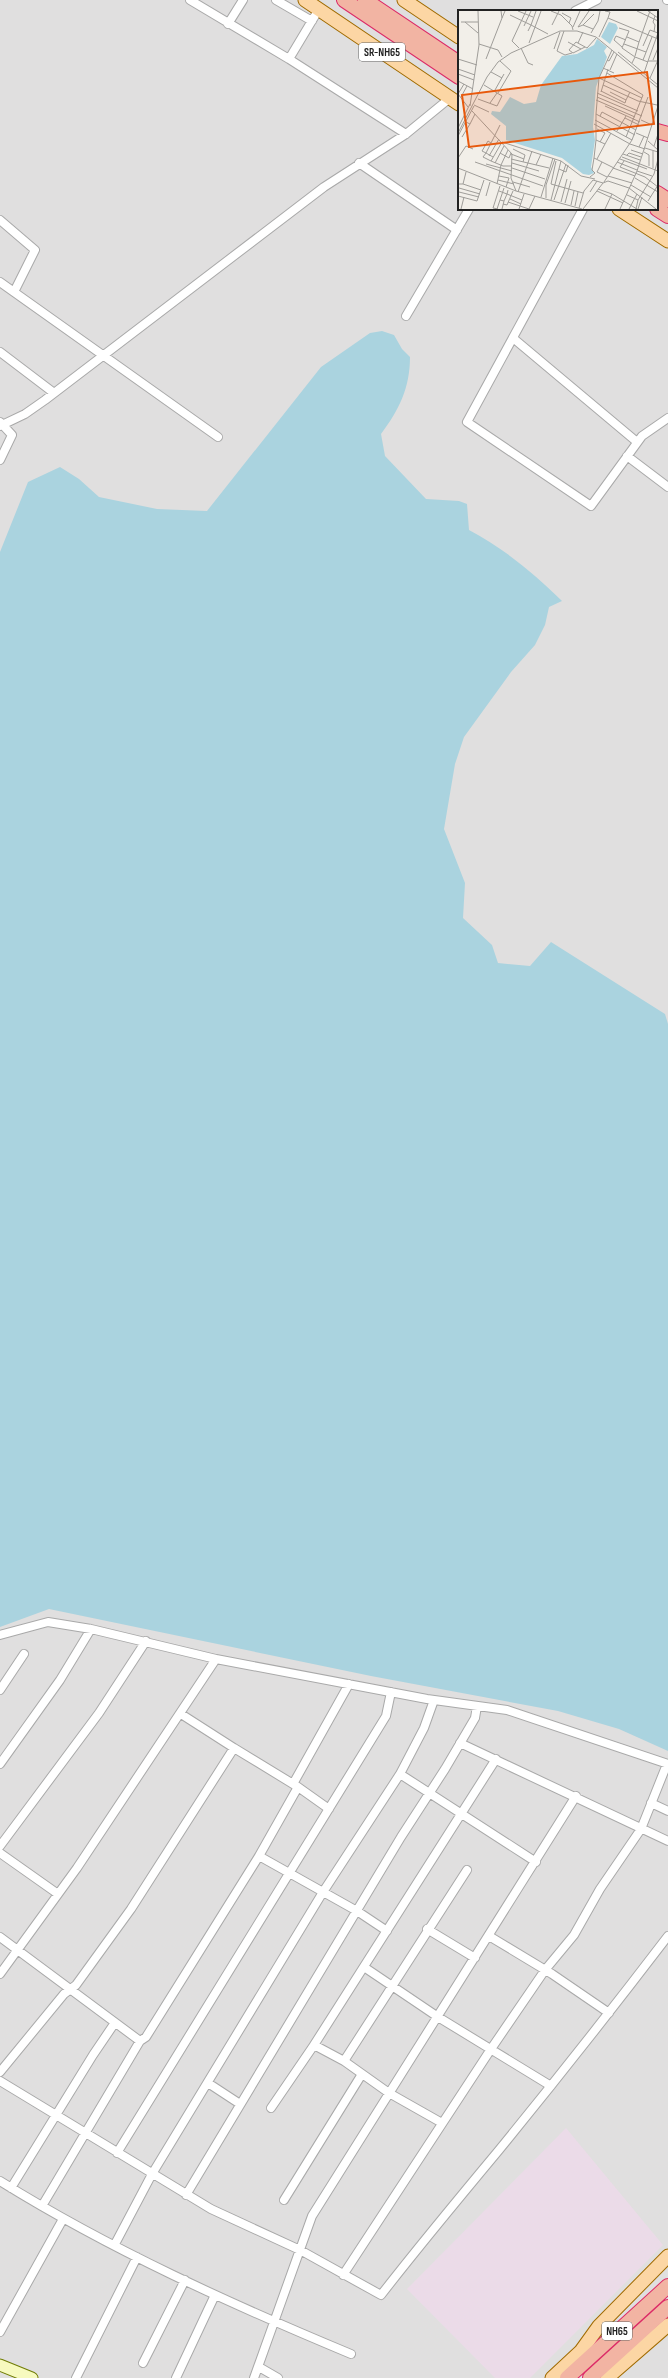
<svg xmlns="http://www.w3.org/2000/svg" width="668" height="2378" viewBox="0 0 668 2378" font-family="'Sofia Sans Condensed',sans-serif">
	<style>
		.residential { fill: #e0dfdf; fill-rule: evenodd }
		.industrial { fill: #ebdbe8 }
		.water { fill: #aad3df }
		.lines { fill: none; stroke-linecap: round; stroke-linejoin: round }
		.minor-casing { stroke: #a9a9a9; stroke-width: 10 }
		.secondary-casing { stroke: #707d05; stroke-width: 13 }
		.primary-casing { stroke: #a06b00; stroke-width: 15 }
		.trunk-casing { stroke: #dc2a67; stroke-width: 16 }
		.minor { stroke: #fff; stroke-width: 8 }
		.secondary { stroke: #f7fabf; stroke-width: 11 }
		.primary { stroke: #fcd6a4; stroke-width: 13 }
		.trunk { stroke: #f2b4a3; stroke-width: 14 }
		.labels { text-anchor: middle; dominant-baseline: central; stroke-width: 3.5; stroke-linejoin: round; paint-order: stroke }
		.shield { fill: #fff; stroke: #646464; stroke-width: 1 }
		.shield-label { font-size: 11px; font-weight: bold; fill: #222 }
		.inset-road { fill: none; stroke: #9f9d99; stroke-width: 1 }
		.view { fill: #e8590c; fill-opacity: 0.15; stroke: #e8590c; stroke-width: 2 }
		.inset-edge { fill: none; stroke: #222; stroke-width: 2 }
	</style>
	<rect width="100%" height="100%" fill="#f2efe9"/>
	<!-- residential -->
	<path class="residential" d="M0,0H668V2378H0ZM459,11H657V209H459Z"/>
	<!-- industrial -->
	<path class="industrial" d="M566,2128L663,2245L530,2378H495L407,2289Z"/>
	<!-- water -->
	<path class="water" d="M382,331L394,335L402,349L410,357C410,388 399,410 381,434L385,456L426,499L459,501L467,504L469,530C502,547 535,574 562,601L549,607L545,625L535,645L511,672L464,737L455,764L444,829L465,883L463,918L492,945L498,963L530,966L551,942L665,1014L668,1024V1751L619,1729L558,1711L371,1676L49,1609L0,1627V552L28,482L60,467L79,479L99,497L157,509L207,511L321,367L370,333Z"/>
	<g class="lines">
		<defs>
			<path id="minor" d="M190,0L289,59
				M276,0L312,21
				M667,0H668
				M319,9L289,59L406,134
				M575,11L597,0
				M228,24L243,0
				M359,163L457,230
				M583,209L467,422L591,506L642,436L668,418
				M0,220L35,250L14,292
				M0,282L218,437
				M406,316L469,209
				M513,338L637,442
				M0,352L54,393
				M0,422L12,435L0,460
				M0,426L25,414L45,400L324,187L406,134L450,98
				M627,456L668,487
				M0,1635L48,1622L91,1629L216,1659L77,1868L0,1974
				M216,1659L427,1699L507,1710L668,1764
				M0,1690L24,1654
				M460,1743L668,1841
				M234,1748L298,1787L329,1809
				M0,1764L60,1680L91,1629
				M400,1774L536,1862
				M293,1784L349,1684
				M651,1803L668,1811
				M0,1846L99,1713L146,1641
				M0,1853L58,1894
				M259,1856L357,1911L387,1931
				M427,1929L475,1958
				M489,1936L552,1974L609,2013
				M0,1937L140,2041
				M364,1967L438,2017L551,2086
				M344,2061L314,2045L496,1759
				M0,2072L64,1994L76,1985L131,1909L234,1748L181,1714
				M0,2081L211,2209L300,2250L381,2295C419,2246 459,2198 499,2150C557,2079 613,2008 668,1936
				M208,2083L240,2104
				M271,2108L314,2045
				M442,2123L389,2093L344,2061L467,1870
				M117,2153L386,1716L391,1692
				M0,2181C111,2250 231,2304 351,2354
				M11,2188L93,2055L114,2024
				M186,2195L401,1837L445,1769L475,1718L477,1706
				M284,2200L362,2074
				M42,2206L140,2041L146,2037L259,1856L298,1787
				M115,2244L152,2174L323,1892L400,1774L424,1728L434,1700
				M343,2275L491,2049L545,1970L574,1935L600,1889L641,1829L667,1764
				M0,2332L63,2219
				M143,2363L185,2280
				M259,2367L278,2378
				M76,2378L137,2257
				M176,2378L215,2295
				M254,2378L312,2216L576,1796"/>
			<path id="secondary" d="M0,2365L32,2378"/>
			<path id="primary" d="M305,0L459,104
				M404,0L459,37
				M619,209L668,241
				M552,2378L581,2351L599,2326L668,2256
				M607,2378L668,2325"/>
			<path id="trunk" d="M344,0L459,77
				M365,0L459,63
				M657,131L668,134
				M657,193L668,200
				M657,209L668,216
				M567,2378L668,2286
				M590,2378L668,2307"/>
		</defs>
		<!-- minor casing -->
		<use href="#minor" class="minor-casing"/>
		<!-- secondary casing -->
		<use href="#secondary" class="secondary-casing"/>
		<!-- primary casing -->
		<use href="#primary" class="primary-casing"/>
		<!-- trunk casing -->
		<use href="#trunk" class="trunk-casing"/>
		<!-- minor -->
		<use href="#minor" class="minor"/>
		<!-- secondary -->
		<use href="#secondary" class="secondary"/>
		<!-- primary -->
		<use href="#primary" class="primary"/>
		<!-- trunk -->
		<use href="#trunk" class="trunk"/>
	</g>
	<g class="labels">
		<!-- shield labels -->
		<g class="shield">
			<rect x="359" y="43" width="46" height="18" rx="3"/>
			<rect x="602" y="2322" width="30" height="18" rx="3"/>
		</g>
		<g class="shield-label">
			<text x="382" y="52">SR-NH65</text>
			<text x="617" y="2331">NH65</text>
		</g>
	</g>
	<!-- overview -->
	<g transform="translate(458 10)">
		<rect width="200" height="200" fill="#f2efe9"/>
		<path d="M151,12L158,14L160,18L152,34L143,27ZM139,29L149,37L146,41L149,47L138,77L135,117L137,130L133,157L136,163L131,165L125,164L104,148L48,130V116L33,104L34,101L42,102L52,87L66,94L78,92L83,75L104,46L119,44L136,35Z" fill="#aad3df"/>
		<path class="inset-road" d="M43,1L44,8L47,1M60,1L75,7M93,1L103,5L114,16L115,20M179,1L196,9L197,6M190,1L200,8M104,3L113,8L111,13M52,5L73,15L78,1M150,8L200,29M3,12H20M7,12L20,23M94,15L101,1M125,15L120,17L131,1M66,16L73,1M115,17L122,1M161,18L171,21L164,38L177,47M135,19L125,15L136,4M70,21L73,15L90,24M106,21L99,41L107,45L114,43M196,22L197,15L195,12L196,9L200,11M133,23L140,11L142,1M141,27L150,8L152,2L147,1M169,27L181,32L177,46M110,32L123,39M181,32L192,1M71,33L83,1M120,33L125,22M21,34L40,40L44,47M166,34L188,42M185,36L192,20L200,23M127,37L115,43L111,40L118,32L129,38L138,28M164,37L156,30L158,26L168,30M61,38L54,31L68,1M63,38L70,53L75,55M96,39L102,22M160,42L200,75M0,49L19,55M28,49L44,8M149,50L151,51L156,42M185,50L194,27M195,50L200,38M190,51L200,23M174,53L177,47L190,52M145,58L156,63M0,59L17,65M152,60L159,44M33,62L44,68M149,63L185,85L168,127M186,63L190,51H200M0,64L16,70M141,68L184,88M192,68L200,50M0,71L15,79M6,74L0,84L10,97M145,75L180,91L199,95M37,80L46,64M143,81L167,93L168,90M143,82L150,59M152,82L168,90L172,82M40,83L53,61L42,51M139,83L180,101M3,87L9,76M139,87L184,106M20,89L39,96L44,86L26,75M138,90L177,107M32,93L39,83M16,95L31,102M12,96L21,35L20,1M147,96L182,112M14,101L54,144L53,168L58,181M138,104L141,68L154,40M142,106L144,102L178,120M167,108L181,115M137,110L174,130M183,110L194,115M8,112L12,114L17,104M136,114L172,134M0,118L12,94M139,119L147,123L142,132M159,121L168,106M0,123L29,67L40,52L53,43L102,21H119L138,27L200,78M178,123L190,128M0,126L16,96M4,127L12,114M138,130V104L177,125M190,131L200,140M147,134L153,123M172,134L187,139M196,136L200,124M181,137L186,126M187,138L200,142M55,139L67,145L65,152M173,140L185,144M186,142L191,145V156M42,143L51,148L53,143M53,144L66,149M165,144L182,150M169,145L171,143L183,147M31,146L41,129M35,147L28,143L42,115M164,147L200,161M0,148L8,136L15,139M136,148L138,130L147,134L139,149M53,149L91,158M162,149L189,159M33,151L25,147L28,143L24,141L30,131L33,133M98,151L93,174L125,183M166,151L162,157L187,167L200,177M17,152L85,176M159,152L179,160M37,153L46,136M54,153L81,161M28,154L54,161M78,155L83,144M54,156H45L33,151L44,132L103,151L123,166L137,169M0,158L58,181L124,199M54,158L87,169M155,158L177,166M195,158V141M101,159L108,162L110,155M179,161L194,166M41,166L51,168L48,177M150,166L174,173M132,167L137,163L134,160L136,148L144,152M149,167L139,162L144,152L156,158M177,168L200,182M40,170L56,174M55,172L72,177M146,172L174,130L190,87M0,174H5L8,162M5,174L23,180M39,174L43,155L50,140M173,175L193,187M1,178L22,184M140,179L154,184L147,199M50,180L49,184L64,190M41,181L49,184L46,191M139,181L165,193M1,182L21,187M60,182L74,141M132,182L139,171M154,184L179,199M169,185L180,190L178,199M0,186L19,191L26,170M28,186L32,172M83,187L95,148M88,188V175L97,149M52,189L63,194M42,190L46,191L44,199M93,190L103,151M96,190L108,154M180,190L196,164L200,149M190,191L200,175M50,192L71,199M103,192L109,169M107,193L113,171M45,194L49,195L55,181M113,195L116,181M117,196L120,182M121,198L126,181L135,170L145,173M3,199L6,187M39,199L46,178M40,199L35,198L42,176M61,199L66,184M71,199L77,186M125,199L145,173L150,171L171,178L198,199M162,199L179,161L200,96M171,199L179,184M180,199L184,187"/>
		<path class="view" d="M189,62L196,114L11,137L4,85Z"/>
		<rect width="200" height="200" class="inset-edge"/>
	</g>
</svg>
